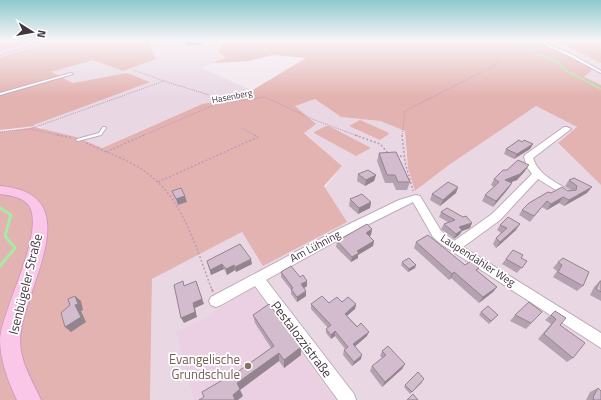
<svg xmlns="http://www.w3.org/2000/svg" width="601" height="400" viewBox="0 0 601 400" font-family="'Titillium Web',sans-serif">
	<style>
		.residential { fill: #e9d8e4 }
		.education { fill: #ead0e2 }
		.green { fill: #e3b3b1 }
		.lines { fill: none; stroke-linecap: round; stroke-linejoin: round }
		.stream-far1 { stroke: #a6eaa6; stroke-width: 1.5 }
		.stream { stroke: #a6eaa6; stroke-width: 3 }
		.lane-casing { stroke: #bfacba; stroke-width: 2 }
		.street-casing { stroke: #bfacba; stroke-width: 2 }
		.secondary-casing { stroke: #d19bc0; stroke-width: 2 }
		.path-far2 { stroke: #bd9bb5; stroke-width: 1; stroke-dasharray: 1 1; stroke-linecap: butt }
		.path-far1 { stroke: #bd9bb5; stroke-width: 1.5; stroke-dasharray: 2 2; stroke-linecap: butt }
		.path { stroke: #bd9bb5; stroke-width: 2; stroke-dasharray: 3 3; stroke-linecap: butt }
		.lane { fill: #fff; fill-rule: evenodd }
		.street { fill: #fff; fill-rule: evenodd }
		.secondary { fill: #fac7e9; fill-rule: evenodd }
		.wall { fill: #b5a2b1 }
		.shaded-wall { fill: #938490 }
		.building { fill: #d2bcce; stroke: #938490 }
		.education-dot { fill: #8d6e63; stroke: #fff; stroke-width: 1.5 }
		.labels { text-anchor: middle; dominant-baseline: central; stroke-width: 3.5; stroke-linejoin: round; paint-order: stroke }
		.far-street-label { font-size: 9px; fill: #433541; stroke: #fff }
		.street-label { font-size: 11px; fill: #433541; stroke: #fff }
		.near-street-label { font-size: 13px; fill: #433541; stroke: #fff }
		.near-education-label { font-size: 13px; fill: #785e54; stroke: #fff; text-anchor: end }
	</style>
	<rect width="100%" height="100%" fill="#f1e6ee"/>
	<!-- residential -->
	<path class="residential" d="M148,41H223L226,58L201,68L253,91L241,97L201,104L87,154L35,124L149,82L128,73L73,83L50,72L93,60L123,71L156,59Z
		M538,41H556L601,63V85L583,77L594,68L565,56Z
		M315,99L341,117L380,121L405,131L408,168L416,191L449,165L536,106L577,127L558,144L601,185V400H150L152,279L242,232L264,266L342,166L304,132L315,124L295,106Z"/>
	<!-- education -->
	<path class="education" d="M253,287L335,400H194L176,332L202,320Z"/>
	<!-- green -->
	<path class="green" d="M0,41H36L0,52Z
		M52,41H148L156,59L123,71L93,60L51,72L73,83L127,73L150,82L34,125L36,126L0,130V57Z
		M223,41H535C555,50 574,58 593,69L584,77L601,85V185L558,143L577,127L536,106L449,165L415,191L408,168L405,131L380,121L341,117L315,99L295,106L316,124L304,133L342,166L324,186L347,222L263,266L242,232L152,279L150,400H0V132L35,127L76,137L102,148L202,104L241,97L306,58L273,55L249,61L212,63L226,58L218,51L223,44Z
		M556,41H601V63Z
		M360,120L387,132L389,134L380,140L349,126Z
		M326,126H329L371,148L356,156L314,133V132Z"/>
	<g class="lines">
		<!-- stream-far1 -->
		<path class="stream-far1" d="M518,41L525,44L535,53L558,62L565,70L601,89
			M14,51L45,41"/>
		<!-- stream -->
		<path class="stream" d="M0,208L11,215L5,236L15,248L0,266"/>
		<defs>
			<path id="lane" d="M536,41H539L571,54L601,71V73L569,56Z
				M71,73L73,74L0,95V93Z
				M103,127H105L106,128L101,135L78,141L76,140L77,139L99,133Z"/>
			<path id="street" d="M564,127H567L571,129L533,158C538,175 556,182 570,191L572,193L570,195H564L538,179L500,220L463,247L601,333V348L441,244L433,237L413,202L345,236L266,280L354,394L356,400H338L255,286L221,305L216,307L211,305L209,301L211,297L337,230L399,200L416,195L420,196L441,231L454,241L492,214L532,174L527,167L524,157L525,155Z"/>
			<path id="secondary" d="M33,41H42L0,55V51Z
				M0,186C92,194 22,289 20,340C20,362 32,380 41,400H17C8,381 0,360 0,339C3,307 44,235 30,207C24,197 10,195 0,194Z"/>
		</defs>
		<!-- lane casing -->
		<use href="#lane" class="lane-casing"/>
		<!-- street casing -->
		<use href="#street" class="street-casing"/>
		<!-- secondary casing -->
		<use href="#secondary" class="secondary-casing"/>
		<!-- path-far2 -->
		<path class="path-far2" d="M133,70L164,81
			M242,128L256,136
			M30,129L62,136
			M0,132L30,129L164,81L209,95
			M142,136L219,103L265,97L312,119L358,136
			M402,136L405,111L496,65L499,61V57L481,41"/>
		<!-- path-far1 -->
		<path class="path-far1" d="M57,135L73,138
			M355,135L380,144L388,153
			M402,135L405,162L413,191
			M86,143C108,153 133,161 152,177C185,204 197,251 212,290
			M106,152L144,135
			M396,155L404,157
			M158,182L258,137L254,135"/>
		<!-- path -->
		<path class="path" d="M212,289L213,292"/>
		<!-- lane -->
		<use href="#lane" class="lane"/>
		<!-- street -->
		<use href="#street" class="street"/>
		<!-- secondary -->
		<use href="#secondary" class="secondary"/>
	</g>
	<!-- wall -->
	<path class="wall" d="M522,142L533,144L530,149L514,159L504,154L506,149Z
		M379,153L410,182L407,190H396L393,183H385L377,161Z
		M507,170L525,171L517,180L510,182L512,183L508,189L493,207L482,201L485,195L494,187L491,185L494,179Z
		M358,174L376,175L374,181L365,186L357,181Z
		M569,180L587,193L564,206L559,203L547,210L542,207L530,222L519,215L522,210L551,193L571,190L565,186Z
		M458,187L456,193L440,206L430,200L432,194Z
		M350,199L371,202L370,208L358,214L349,206Z
		M441,212L463,217L470,228L462,231L459,235L454,239L441,229L444,224L448,222L439,217Z
		M500,225L516,230L496,248L493,244L496,238L501,233L497,230Z
		M372,229L371,235L369,236L374,241L373,246L358,255V258L351,262L336,247L337,241Z
		M416,242L465,265L479,268L477,271L497,287L493,292L479,303L451,278L449,280L414,248Z
		M521,258L527,261L517,273L502,264L506,259Z
		M207,261L252,264L236,272L235,270L227,275L224,269L211,275Z
		M402,262L416,265L415,268L408,272L401,265Z
		M558,262L589,272L583,286L577,291L553,277L557,271L553,268Z
		M281,272L307,281V286L304,288L306,296L297,302L291,294V290L281,277Z
		M600,281H601V301L590,295L594,287Z
		M342,302L356,304L355,309L347,316L367,336L355,346L361,359L352,366L343,355L344,350L345,349L335,336L331,339L326,333V329L328,328L311,309V304Z
		M555,311L573,358L567,362L538,339L551,324L545,320Z
		M481,312L496,317L489,324L479,315Z
		M542,312L526,329L510,321L515,315Z
		M253,315L301,347V355L284,368L279,361L240,390L243,396L204,397L271,348L255,323Z
		M382,351L405,364L402,369L382,387L370,371L372,366L382,358L380,356Z
		M423,382L410,394L404,387L405,385Z
		M598,388L601,400H586L590,392Z"/>
	<!-- shaded-wall -->
	<path class="shaded-wall" d="M195,41H202L203,44L187,46L186,42Z
		M533,144L530,149L514,159L517,154Z
		M529,165L525,171L517,180L502,186L505,180Z
		M376,175L374,181L365,186L366,180Z
		M512,183L508,189L493,207L496,201Z
		M458,187L456,193L440,206L443,200Z
		M592,187L587,193L564,206L569,200Z
		M185,196L187,202L178,205L176,199Z
		M563,197L559,203L547,210L551,204Z
		M371,202L370,208L358,214L359,208Z
		M472,223L470,228L462,231L459,235L454,239L459,227Z
		M520,224L516,230L496,248L500,242Z
		M372,229L371,235L364,239L366,233Z
		M374,241L373,246L358,255V258L351,262L352,257L357,251Z
		M251,259L252,264L236,272L235,267Z
		M222,264L224,269L211,275L210,270Z
		M234,265L235,270L227,275L226,269Z
		M416,265L415,268L408,272L409,269Z
		M454,272L451,278L449,280L452,274Z
		M196,281L204,304L195,308L197,317L184,323L181,318Z
		M307,281V286L301,290V284Z
		M497,287L493,292L479,303L483,297Z
		M306,291V296L297,302V297Z
		M75,296L81,301L83,310L81,311L86,322L71,332L65,327L75,305Z
		M356,304L355,309L344,318L345,314Z
		M335,331V336L331,339V335Z
		M369,332L367,336L352,349L353,344Z
		M301,347V355L284,368V360Z
		M279,353V361L240,390L243,396L238,400H235L233,395L237,383Z
		M362,355L361,359L352,366L354,362Z
		M405,364L402,369L382,387L385,382Z"/>
	<!-- building -->
	<path class="building" d="M186,41H195L186,42Z
		M519,140L522,142L524,140L533,144L517,154L506,149Z
		M396,152L410,182H398L395,175H387L379,153Z
		M518,160L529,165L520,174L505,180L512,183L496,201L485,195L499,182L494,179L503,170H507Z
		M368,170L376,175L366,180L358,174Z
		M574,178L592,187L569,200L563,197L551,204L547,201L534,216L522,210L529,203L548,192L551,193L562,187L568,191L576,190L577,186L569,180Z
		M448,182L458,187L443,200L432,194Z
		M181,188L185,196L176,199L172,191Z
		M362,194L371,202L359,208L350,199Z
		M447,208L463,217L466,216L472,223L459,227L462,230L456,234L444,224L455,220L441,212Z
		M508,217L520,224L500,242L496,238L507,228L500,225Z
		M367,224L372,229L366,233L374,241L357,251L359,253L352,257L337,241Z
		M428,235L465,265L471,261L479,268L476,270L497,287L483,297L454,272L452,274L416,242Z
		M240,244L251,259L235,267L234,265L226,269L222,264L210,270L207,261Z
		M513,250L523,255L521,258L527,261L522,268L506,259Z
		M409,258L416,265L409,269L402,262Z
		M563,258L589,272L583,286L558,272L562,265L558,262Z
		M291,266L300,277L303,275L307,281L301,284L306,291L297,297L291,289L293,288L281,272Z
		M183,281L184,286L196,281L202,299L193,303L195,312L181,318L174,285Z
		M600,281H601V292L596,289Z
		M75,296L78,304L75,305L81,317L65,327L61,313L70,305L68,299Z
		M322,296L329,303L337,297L342,302L348,297L356,304L345,314L357,327L361,323L369,332L353,344L362,355L354,362L344,350L348,347L335,331L331,335L326,329L331,325L311,304Z
		M529,302L542,312L531,323L515,315Z
		M269,304L301,347L284,360L279,353L237,383L240,389L233,395L235,400H199L204,397L202,392L226,378V380L274,346L253,315Z
		M488,306L498,315L491,321L481,312Z
		M555,311L566,318L560,325L585,343L573,358L544,334L556,319L551,315Z
		M388,346L405,364L385,382L372,366L386,355L382,351Z
		M418,372L424,379L412,392L405,385Z
		M598,388L601,391V400H593L594,398L593,397Z
		M413,394L418,400H407Z"/>
	<!-- sky -->
	<linearGradient id="sky" x2="0" y2="1"><stop stop-color="#8dcace"/><stop offset="0.42" stop-color="#f9f4f7"/><stop offset="1" stop-color="#f9f4f7" stop-opacity="0"/></linearGradient>
	<rect width="601" height="97" fill="url(#sky)"/>
	<!-- markers -->
	<circle class="education-dot" cx="248" cy="366" r="4"/>
	<g class="labels">
		<!-- far-street labels -->
		<g class="far-street-label">
			<text transform="translate(232 96) rotate(-11)">Hasenberg</text>
		</g>
		<!-- street labels -->
		<g class="street-label">
			<text transform="translate(315 246) rotate(-28)">Am Lühning</text>
			<text transform="translate(478 260) rotate(33)">Laupendahler Weg</text>
		</g>
		<!-- near-street labels -->
		<g class="near-street-label">
			<text transform="translate(25 284) rotate(-76)">Isenbügeler Straße</text>
			<text transform="translate(302 339) rotate(53)">Pestalozzistraße</text>
		</g>
		<!-- near-education labels -->
		<g class="near-education-label">
			<text x="240" y="359">Evangelische<tspan x="240" dy="15">Grundschule</tspan></text>
		</g>
	</g>
	<!-- north arrow -->
	<g transform="translate(32 32) rotate(101)" stroke="#ffffff" stroke-width="3" paint-order="stroke">
	<path d="M0-3L7 15L0 10L-7 15Z" fill="#433541"/>
	<text y="-6" font-size="11" font-weight="bold" text-anchor="middle" fill="#433541">N</text>
	</g>
</svg>
